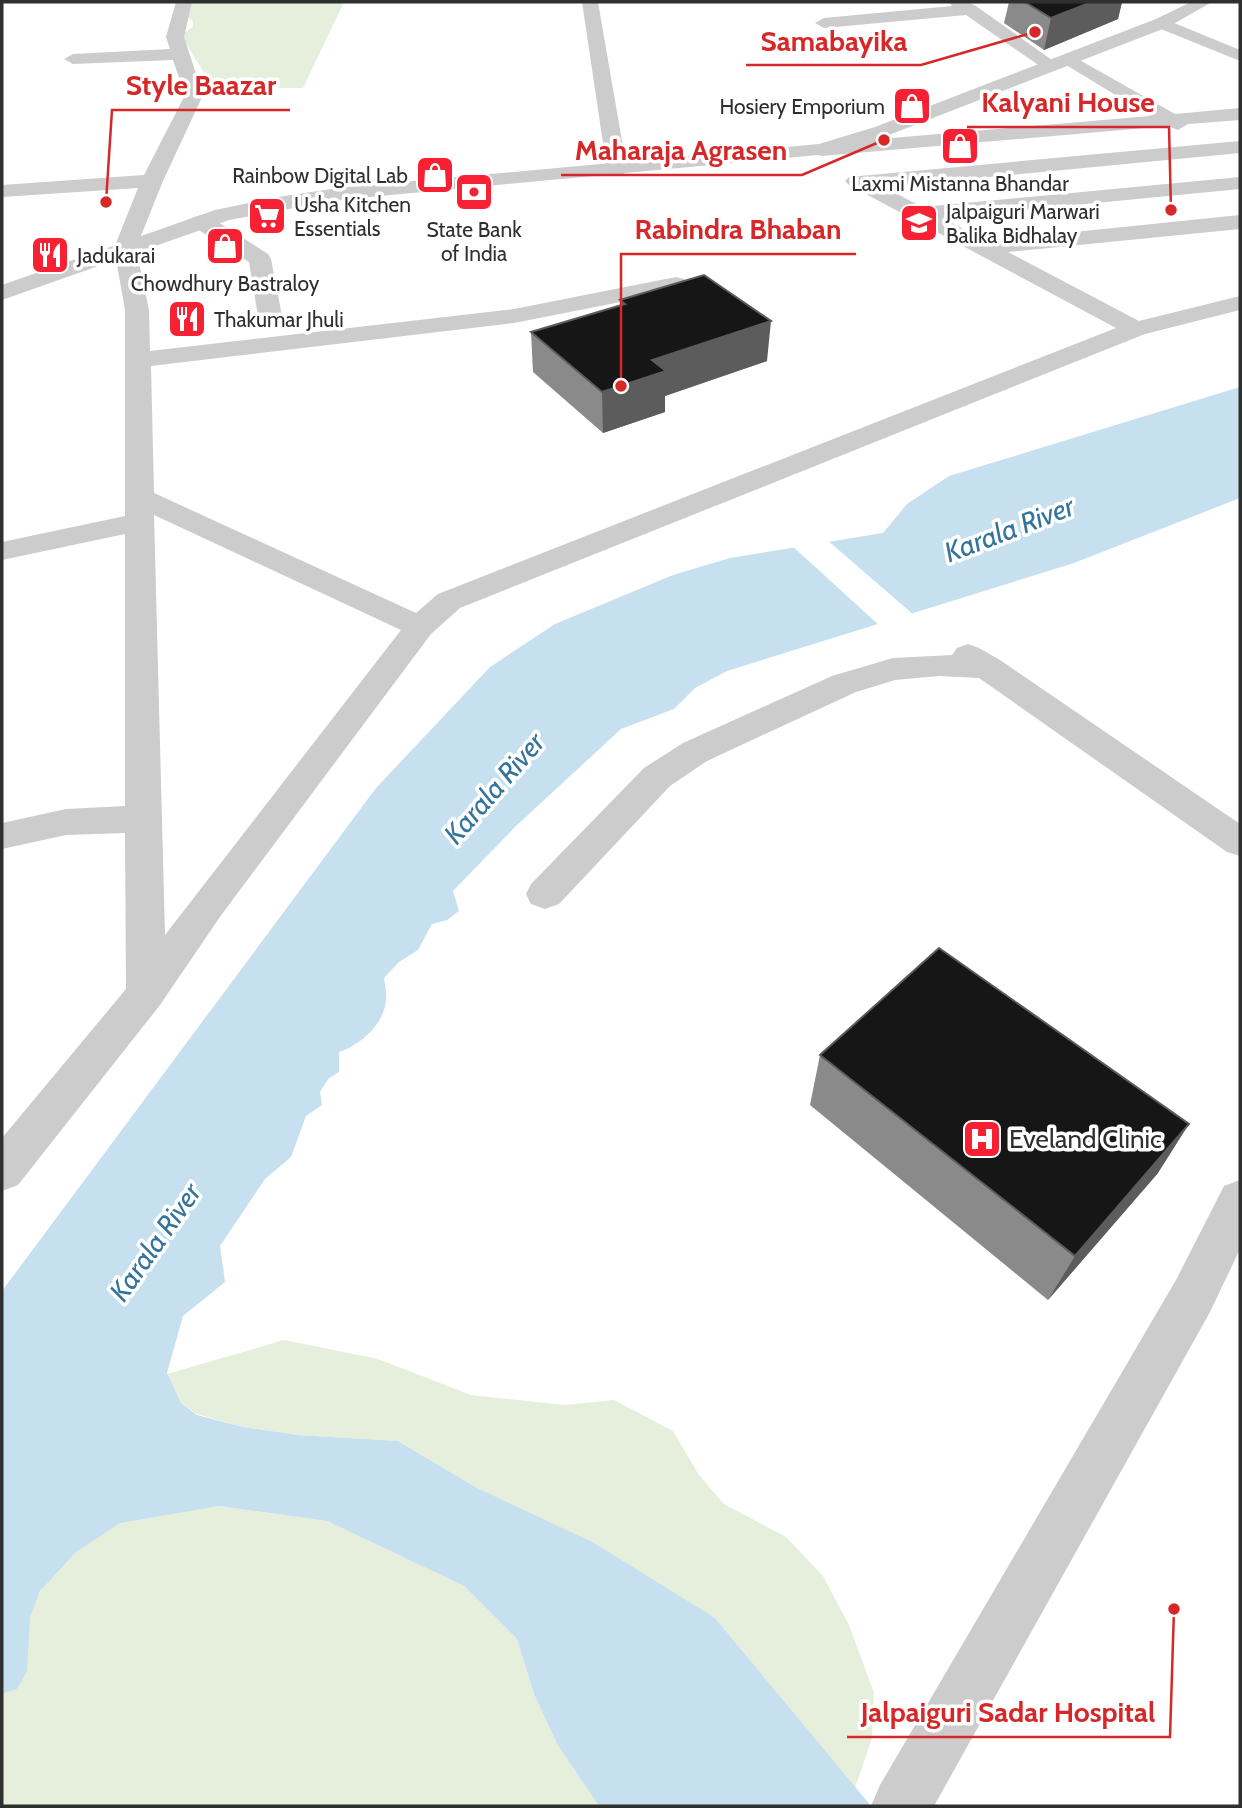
<svg xmlns="http://www.w3.org/2000/svg" width="1242" height="1808" viewBox="0 0 1242 1808" font-family="Cabin,sans-serif">
	<style>
		.green { fill: #e6eedc }
		.water { fill: #c6e0ef }
		.pier { fill: #fff }
		.lines { fill: none; stroke-linecap: round; stroke-linejoin: round }
		.minor { fill: #ccc; fill-rule: evenodd }
		.tertiary { fill: #ccc; fill-rule: evenodd }
		.wall { fill: #8a8a8a }
		.shaded-wall { fill: #5c5c5c }
		.building { fill: #161616; stroke: #5c5c5c; stroke-width: 2 }
		.labels { text-anchor: middle; dominant-baseline: central; stroke-width: 7; stroke-linejoin: round; paint-order: stroke }
		.far-poi-label { font-size: 21px; fill: #2f2f2f; stroke: #fff; text-anchor: start }
		.poi-label { font-size: 26px; fill: #2f2f2f; stroke: #fff; text-anchor: start }
		.water-label { font-size: 28px; font-style: italic; fill: #35749a; stroke: #fff }
		.leader { fill: none; stroke: #d62828; stroke-width: 2.5 }
		.callout-dot { fill: #d62828; stroke: #fff; stroke-width: 2.5 }
		.callout-label { font-size: 28px; text-anchor: middle; font-weight: bold; fill: #d62828; stroke: #fff; stroke-width: 7; stroke-linejoin: round; paint-order: stroke }
	</style>
	<rect width="100%" height="100%" fill="#fff"/>
	<!-- green -->
	<path class="green" d="M192,2H344L303,88H213L181,35L193,27V21L187,17V10Z
		M284,1340L378,1359L471,1395L565,1405L614,1400L673,1431L699,1475L724,1504L786,1537L823,1576L849,1625L874,1693L872,1738L855,1788L715,1618L477,1488L398,1441L298,1435L243,1427L197,1414L181,1403L167,1374Z
		M219,1506L327,1521L464,1586L517,1639L534,1694L557,1744L599,1806H2V1694L17,1689C33,1659 23,1644 30,1616C40,1577 83,1542 118,1524C136,1515 196,1510 219,1506Z"/>
	<!-- water -->
	<path class="water" d="M1240,387V498L1074,563L727,671L695,688L674,709L621,729L515,827L453,891L459,911L447,920L432,924L418,950L399,962L384,978C385,985 387,993 386,1000C384,1025 360,1045 339,1052V1072L328,1079L320,1092L322,1105L306,1116L291,1157L265,1179L220,1246L225,1282L183,1316L167,1373L181,1403L197,1415L243,1427L298,1435L398,1441L477,1488L594,1543L715,1618L871,1806H599L557,1744L534,1694L517,1639L464,1586L327,1521L219,1506L120,1523L76,1552L40,1591L30,1617L27,1671L17,1689L2,1694V1291L376,788L490,667L555,624L673,575L730,558L883,533L907,504L949,476Z"/>
	<!-- pier -->
	<path class="pier" d="M826,539L915,616L881,627L790,544Z"/>
	<g class="lines">
		<!-- minor -->
		<path class="minor" d="M176,2H192L184,37L203,95L163,181L136,248L149,310L150,351L514,309L676,277L684,279L688,284L684,289L676,291L514,323L151,366L154,493L416,613L438,594L1116,328L849,185L845,181L849,177L1240,141V153L884,187L922,207L1240,177V189L943,218L986,241L1240,215V229L1008,252L1139,321L1240,296V310L1145,334L460,608L431,634L222,914L160,1005L18,1185L2,1191V1138L126,989L125,833L66,835L2,849V823L66,809L125,806V534L2,560V542L125,516V310L114,248L138,188L2,197V185L144,175L185,95L173,60L73,64L64,59L73,54L170,49L166,37ZM154,515L401,630L165,935Z
			M582,2H598L627,170L624,174H610L607,170Z
			M949,2H968L976,6L1059,65L1050,70L1044,69L966,15L824,28L815,23L824,18L952,6Z
			M1162,18L1240,50V61L1156,27L1153,23L1156,19Z
			M1069,54L1175,114L1240,108V120L1188,124L1178,130L1168,126L821,156L814,154L811,150L814,146L821,144L1150,116L1063,63L1060,59L1063,55Z
			M202,215L210,217L268,254L271,259L282,316L279,321L270,323L261,321L258,316L249,262L194,227L191,222L194,217Z
			M968,644L979,648L1000,660L1240,824V856L1227,852L979,678L939,676L895,680L856,692L707,761L670,786L559,904L545,909L531,904L526,894L531,884L644,768L683,743L832,676L893,658L952,655L957,648Z"/>
		<!-- tertiary -->
		<path class="tertiary" d="M1191,2H1212L1168,27L889,135L828,154L338,200L229,220L2,300V285L215,210L278,197L338,188L819,144L875,127L1156,19Z
			M1240,1180V1249L1210,1312L934,1806H871L880,1785L1176,1280L1224,1186Z"/>
	</g>
	<!-- wall -->
	<path class="wall" d="M1009,2H1122L1118,19L1044,50L1004,23Z
		M620,300L767,361L665,396V412L603,433L533,372L531,332L620,305Z
		M820,1055L1158,1173L1048,1300L810,1105Z"/>
	<!-- shaded-wall -->
	<path class="shaded-wall" d="M1092,2H1122L1118,19L1044,50L1051,18Z
		M771,321L767,361L665,396V412L603,433L602,392L652,360Z
		M1189,1124L1158,1173L1048,1300L1075,1256Z"/>
	<!-- building -->
	<path class="building" d="M1025,2H1092L1051,18Z
		M704,275L771,321L652,360L666,371L602,392L531,332L625,304L620,300Z
		M939,948L1189,1124L1075,1256L820,1055Z"/>
	<!-- icons -->
	<defs>
		<symbol id="shop-square" viewBox="-11 -11 22 22"><rect x="-9" y="-9" width="18" height="18" rx="4" fill="#f72133" stroke="#fff"/><path d="M-5-2.5h2.3a2.7 3.5 0 0 1 5.4 0H5L5.5 6h-11ZM-1.5-2.5h3a1.5 2.3 0 0 0-3 0Z" fill="#fff"/></symbol>
		<symbol id="bank-square" viewBox="-11 -11 22 22"><rect x="-9" y="-9" width="18" height="18" rx="4" fill="#f72133" stroke="#fff"/><path d="M-6-4H6V4H-6ZM0-2.3a2.3 2.3 0 1 0 0 4.6a2.3 2.3 0 1 0 0-4.6Z" fill="#fff"/></symbol>
		<symbol id="supermarket-square" viewBox="-11 -11 22 22"><rect x="-9" y="-9" width="18" height="18" rx="4" fill="#f72133" stroke="#fff"/><path d="M-6-5.5h2.5l.6 2H6L4.5 2H-2.5L-4.4-4H-6ZM-1.5 3.2a1.3 1.3 0 1 0 .1 0ZM3 3.2a1.3 1.3 0 1 0 .1 0Z" fill="#fff"/></symbol>
		<symbol id="school-square" viewBox="-11 -11 22 22"><rect x="-9" y="-9" width="18" height="18" rx="4" fill="#f72133" stroke="#fff"/><path d="M0-5L7-2L0 1L-7-2ZM-4 1L0 2.5L4 1V4Q0 6-4 4Z" fill="#fff"/></symbol>
		<symbol id="restaurant-square" viewBox="-11 -11 22 22"><rect x="-9" y="-9" width="18" height="18" rx="4" fill="#f72133" stroke="#fff"/><path d="M-5-6h1v4h1v-4h1v4h1v-4h1v5L-1.5 .5V6h-2V.5L-5-1ZM5-6V6H3V1.5H1.5Q1.5-4 5-6Z" fill="#fff"/></symbol>
		<symbol id="hospital-square" viewBox="-11 -11 22 22"><rect x="-9" y="-9" width="18" height="18" rx="4" fill="#f72133" stroke="#fff"/><path d="M-5-5h3v3.5h4V-5h3V5h-3V1.5h-4V5h-3Z" fill="#fff"/></symbol>
	</defs>
	<g fill-rule="evenodd">
		<use href="#shop-square" x="890" y="84" width="44" height="44"/>
		<use href="#shop-square" x="938" y="124" width="44" height="44"/>
		<use href="#shop-square" x="413" y="153" width="44" height="44"/>
		<use href="#bank-square" x="452" y="170" width="44" height="44"/>
		<use href="#supermarket-square" x="245" y="194" width="44" height="44"/>
		<use href="#school-square" x="897" y="201" width="44" height="44"/>
		<use href="#shop-square" x="203" y="224" width="44" height="44"/>
		<use href="#restaurant-square" x="28" y="233" width="44" height="44"/>
		<use href="#restaurant-square" x="165" y="297" width="44" height="44"/>
		<use href="#hospital-square" x="960" y="1117" width="44" height="44"/>
	</g>
	<g class="labels">
		<!-- far-poi labels -->
		<g class="far-poi-label">
			<text x="885" y="106" text-anchor="end">Hosiery Emporium</text>
			<text x="408" y="175" text-anchor="end">Rainbow Digital Lab</text>
			<text x="960" y="183" text-anchor="middle">Laxmi Mistanna Bhandar</text>
			<text x="294" y="204">Usha Kitchen<tspan x="294" dy="24">Essentials</tspan></text>
			<text x="946" y="211">Jalpaiguri Marwari<tspan x="946" dy="24">Balika Bidhalay</tspan></text>
			<text x="474" y="229" text-anchor="middle">State Bank<tspan x="474" dy="24">of India</tspan></text>
			<text x="77" y="255">Jadukarai</text>
			<text x="225" y="283" text-anchor="middle">Chowdhury Bastraloy</text>
			<text x="214" y="319">Thakumar Jhuli</text>
		</g>
		<!-- poi labels -->
		<g class="poi-label">
			<text x="1009" y="1139">Eveland Clinic</text>
		</g>
		<!-- water labels -->
		<g class="water-label">
			<text transform="translate(1009 529) rotate(-21)">Karala River</text>
			<text transform="translate(494 788) rotate(-49)">Karala River</text>
			<text transform="translate(155 1242) rotate(-55)">Karala River</text>
		</g>
	</g>
	<!-- callouts -->
	<path class="leader" d="M1035 32L921 65H746M106 202L112 110H290M1171 210L1169 127H967M884 140L802 175H561M621 386L621 254H856M1174 1609L1170 1737H847"/>
	<g class="callout-dot">
		<circle cx="1035" cy="32" r="7"/>
		<circle cx="106" cy="202" r="7"/>
		<circle cx="1171" cy="210" r="7"/>
		<circle cx="884" cy="140" r="7"/>
		<circle cx="621" cy="386" r="7"/>
		<circle cx="1174" cy="1609" r="7"/>
	</g>
	<g class="callout-label">
		<text x="834" y="51">Samabayika</text>
		<text x="201" y="95">Style Baazar</text>
		<text x="1068" y="112">Kalyani House</text>
		<text x="681" y="160">Maharaja Agrasen</text>
		<text x="738" y="239">Rabindra Bhaban</text>
		<text x="1008" y="1722">Jalpaiguri Sadar Hospital</text>
	</g>
	<!-- border -->
	<rect width="1242" height="1808" fill="none" stroke="#2f2f2f" stroke-width="7"/>
</svg>
